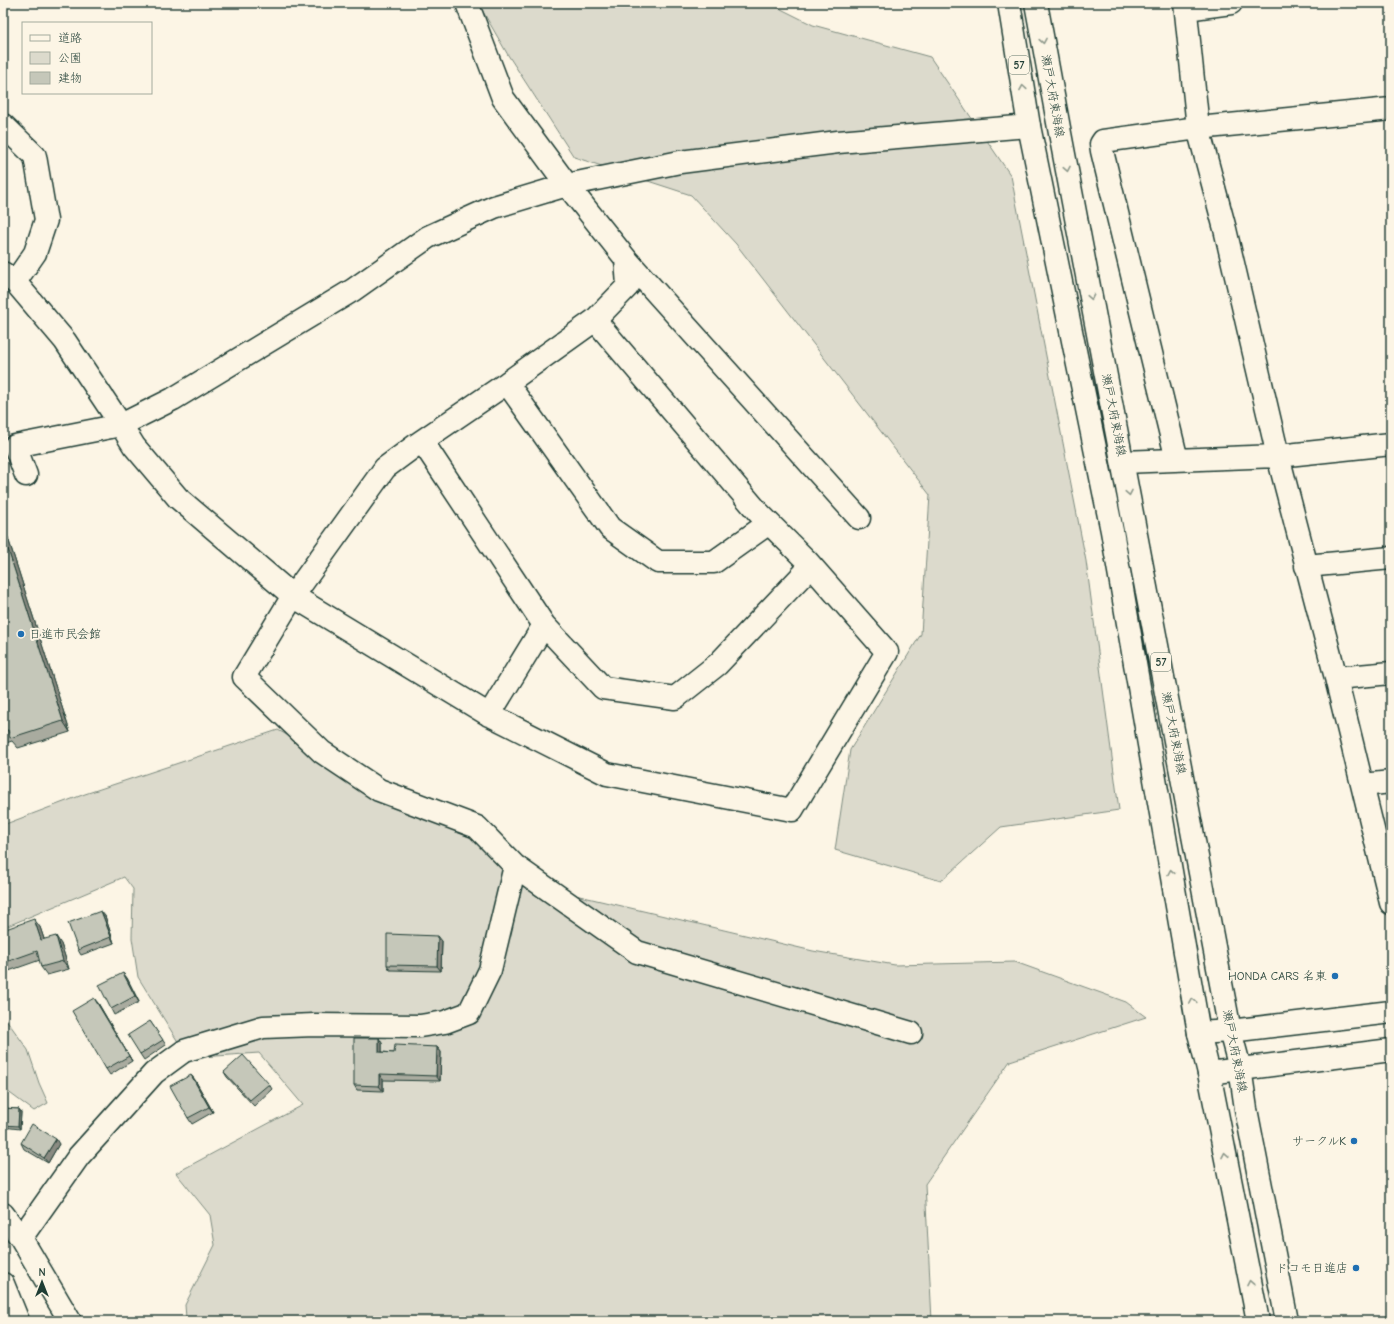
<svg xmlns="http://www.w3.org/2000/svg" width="1394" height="1324" viewBox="0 0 1394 1324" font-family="'Comic Neue','Klee One',sans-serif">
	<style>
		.green { fill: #dcdacc; stroke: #7e8c80 }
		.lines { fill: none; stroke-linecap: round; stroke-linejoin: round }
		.minor-casing { stroke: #1f3d34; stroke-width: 25 }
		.tertiary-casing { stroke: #1f3d34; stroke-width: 25 }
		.primary-casing { stroke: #1f3d34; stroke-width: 25 }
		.minor { stroke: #fcf5e5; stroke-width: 22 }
		.tertiary { stroke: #fcf5e5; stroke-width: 22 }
		.primary { stroke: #fcf5e5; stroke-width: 22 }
		.wall { fill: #a9ab9f; stroke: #1f3d34 }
		.shaded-wall { fill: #8a8b82; stroke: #1f3d34 }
		.building { fill: #c5c7b9; stroke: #1f3d34 }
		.oneway { stroke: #8e998c }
		.poi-dot { fill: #1f6fb2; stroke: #fcf5e5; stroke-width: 1.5 }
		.labels { text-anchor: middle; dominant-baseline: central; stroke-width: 4; stroke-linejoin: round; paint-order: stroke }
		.shield { fill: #fcf5e5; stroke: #617469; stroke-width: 1 }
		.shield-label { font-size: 11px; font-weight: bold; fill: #1f3d34 }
		.street-label { font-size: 12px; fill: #1f3d34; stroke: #fcf5e5 }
		.poi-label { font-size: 12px; fill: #1f3d34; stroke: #fcf5e5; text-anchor: end }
	</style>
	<rect width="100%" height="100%" fill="#fcf5e5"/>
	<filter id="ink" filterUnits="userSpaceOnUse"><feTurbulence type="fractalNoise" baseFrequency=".025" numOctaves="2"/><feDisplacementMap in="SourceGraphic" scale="8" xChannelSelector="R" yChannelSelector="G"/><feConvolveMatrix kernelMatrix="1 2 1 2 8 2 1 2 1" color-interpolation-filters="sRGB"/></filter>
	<g filter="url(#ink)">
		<!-- green -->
		<path class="green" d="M478,3H769L813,25L930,57L1011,176L1086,561L1119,810L1001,827L941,881L835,850L850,750L921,634L930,495L736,244L691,195L574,157L508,55Z
			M278,730L467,836L526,858L537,886L813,951L895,965L1015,962L1126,1002L1146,1017L1010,1061L925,1184L932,1321H188L186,1318L185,1305L215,1245L210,1215L176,1173L303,1105L259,1053L188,1058L138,977L132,938L133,889L124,877L3,928V825L85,794Z
			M3,1015L28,1050L39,1083L48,1103L34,1111L3,1088Z"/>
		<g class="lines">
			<defs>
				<path id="minor" d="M467,3L503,98L567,185L626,259L859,518
					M1185,3L1198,128L1225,229L1278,456L1336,678L1391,903
					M1186,9L1231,3
					M3,125L35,156L46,220L35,253L15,282
					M595,320L628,286L626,259
					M507,383L610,528L658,562H714L769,523
					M422,441L544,625L489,715
					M1177,460L1102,151L1101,144L1103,141L1198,128L1391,109
					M1123,462L1278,456L1391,444
					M26,475L15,446L121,425L134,446L178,498L293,596L486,713L607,774L792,810L887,652L807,561L758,512L595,320L507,383L416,445L385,468L293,596L244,677L322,752L379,790L477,827L515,866L637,952L911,1033
					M1306,566L1391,558
					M544,625L603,688L675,698L718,664L811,566
					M1336,678L1391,673
					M1363,785L1391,782
					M1199,1033L1230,1031L1391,1012
					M1209,1073L1391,1050
					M3,1214L21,1238
					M70,1321L21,1238L79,1156L154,1073L184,1051L263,1027L314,1025L420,1026L445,1022L469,1013L490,970L515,866"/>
				<path id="tertiary" d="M3,273L15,282L65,341L121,425L173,399L353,290L428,237L494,207L567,185L680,162L838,142L1029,126
					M3,1284L18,1321"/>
				<path id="primary" d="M1009,3L1029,126L1112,531L1199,1033L1209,1073L1258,1321
					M1036,3L1059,128L1230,1031L1240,1068L1246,1109L1287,1321"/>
			</defs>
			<!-- minor casing -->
			<use href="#minor" class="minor-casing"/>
			<!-- tertiary casing -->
			<use href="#tertiary" class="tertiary-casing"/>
			<!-- primary casing -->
			<use href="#primary" class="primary-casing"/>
			<!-- minor -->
			<use href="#minor" class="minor"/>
			<!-- tertiary -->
			<use href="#tertiary" class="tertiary"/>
			<!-- primary -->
			<use href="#primary" class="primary"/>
		</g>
		<!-- wall -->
		<path class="wall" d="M3,529L7,535L70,732L18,748L12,741L3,744Z
			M105,916L114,943L81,955L78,950Z
			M40,927L44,939L61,944L69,969L47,975L41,967L40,960L3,973V930Z
			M442,941L441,971L390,970L387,965Z
			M123,973L127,978L139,1002L114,1015L111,1009Z
			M98,1003L132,1061L110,1075L106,1069Z
			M150,1021L166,1045L144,1060L140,1054Z
			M382,1043V1052L394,1053L437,1047L441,1052L440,1081L383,1080V1091L357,1090L354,1085Z
			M224,1072L269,1084L272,1089L254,1106L227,1077Z
			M191,1075L195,1080L213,1112L192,1124L188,1118Z
			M3,1108L19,1109L21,1112L20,1129L3,1127Z
			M21,1143L59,1144L48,1163L24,1149Z"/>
		<!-- shaded-wall -->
		<path class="shaded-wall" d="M3,529L7,535L70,732L63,721L3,534Z
			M101,911L105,916L114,943L111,937Z
			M34,919L40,927L47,948L41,940Z
			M56,936L61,944L69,969L63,961Z
			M438,936L442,941L441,971L437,966Z
			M123,973L127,978L139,1002L135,996Z
			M94,998L98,1003L132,1061L129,1056Z
			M379,1038L382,1043V1057L379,1052Z
			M437,1047L441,1052L440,1081L436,1076Z
			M379,1074L383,1080V1091L379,1086Z
			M191,1075L195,1080L213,1112L209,1107Z
			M19,1109L21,1112L20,1129L18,1126Z
			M56,1139L59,1144L48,1163L44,1158Z"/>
		<!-- building -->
		<path class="building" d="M3,534L63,721L10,738L8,730L3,731Z
			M101,911L111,937L78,950L68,923Z
			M34,919L41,940L56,936L63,961L41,967L37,951L3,963V930Z
			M387,934L438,936L437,966L387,965Z
			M123,973L135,996L111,1009L99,985Z
			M94,998L129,1056L106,1069L72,1011Z
			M150,1021L163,1040L140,1054L128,1035Z
			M354,1038H379V1052L394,1053L395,1045L437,1047L436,1076L379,1074V1086L354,1085Z
			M243,1055L269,1084L250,1100L224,1072Z
			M191,1075L209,1107L188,1118L170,1086Z
			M3,1108L19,1109L18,1126L3,1125Z
			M32,1124L56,1139L44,1158L21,1143Z"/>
		<!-- one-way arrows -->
		<defs><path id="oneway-chevron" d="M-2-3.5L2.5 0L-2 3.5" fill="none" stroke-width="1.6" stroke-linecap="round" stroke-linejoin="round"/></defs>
		<g class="oneway">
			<use href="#oneway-chevron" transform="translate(1043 41) rotate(80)"/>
			<use href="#oneway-chevron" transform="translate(1023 88) rotate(-99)"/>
			<use href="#oneway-chevron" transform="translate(1067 169) rotate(79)"/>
			<use href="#oneway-chevron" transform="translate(1091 297) rotate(79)"/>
			<use href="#oneway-chevron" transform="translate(1129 493) rotate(79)"/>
			<use href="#oneway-chevron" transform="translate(1171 872) rotate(-100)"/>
			<use href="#oneway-chevron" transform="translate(1193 1001) rotate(-100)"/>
			<use href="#oneway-chevron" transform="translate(1225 1155) rotate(-101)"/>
			<use href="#oneway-chevron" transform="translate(1250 1283) rotate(-101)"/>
		</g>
	</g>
	<!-- markers -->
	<g class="poi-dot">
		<circle cx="21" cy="634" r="4"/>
		<circle cx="1335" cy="976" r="4"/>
		<circle cx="1354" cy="1141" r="4"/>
		<circle cx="1356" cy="1268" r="4"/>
	</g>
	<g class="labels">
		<!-- shield labels -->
		<g class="shield">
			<rect x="1009" y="56" width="20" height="18" rx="3"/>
			<rect x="1151" y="653" width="20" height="18" rx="3"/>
		</g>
		<g class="shield-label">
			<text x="1019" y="65">57</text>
			<text x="1161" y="662">57</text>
		</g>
		<!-- street labels -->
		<g class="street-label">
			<text transform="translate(1053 96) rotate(80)">瀬戸大府東海線</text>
			<text transform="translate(1114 415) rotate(79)">瀬戸大府東海線</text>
			<text transform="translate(1174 733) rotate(79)">瀬戸大府東海線</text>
			<text transform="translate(1235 1051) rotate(79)">瀬戸大府東海線</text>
		</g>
		<!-- poi labels -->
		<g class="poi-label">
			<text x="29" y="634" text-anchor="start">日進市民会館</text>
			<text x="1327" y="976">HONDA CARS 名東</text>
			<text x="1346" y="1141">サークルK</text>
			<text x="1348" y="1268">ドコモ日進店</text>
		</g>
	</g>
	<!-- margin -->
	<rect width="1394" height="1324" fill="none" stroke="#fcf5e5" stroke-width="16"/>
	<rect x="8" y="8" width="1378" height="1308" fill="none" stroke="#1f3d34" stroke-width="1.5" filter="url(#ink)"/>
	<!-- legend -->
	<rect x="22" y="22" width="130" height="72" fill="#fcf5e5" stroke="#a4ab9e"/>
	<rect x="30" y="35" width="20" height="6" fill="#fcf5e5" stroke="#a4ab9e"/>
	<text x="58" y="42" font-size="12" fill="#1f3d34">道路</text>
	<rect x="30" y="52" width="20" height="12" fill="#dcdacc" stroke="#a4ab9e"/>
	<text x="58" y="62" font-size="12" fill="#1f3d34">公園</text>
	<rect x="30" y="72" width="20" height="12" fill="#c5c7b9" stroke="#a4ab9e"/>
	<text x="58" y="82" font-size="12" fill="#1f3d34">建物</text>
	<!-- north arrow -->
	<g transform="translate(42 1282)" stroke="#fcf5e5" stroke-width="3" paint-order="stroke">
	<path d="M0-3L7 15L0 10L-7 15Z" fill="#1f3d34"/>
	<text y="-6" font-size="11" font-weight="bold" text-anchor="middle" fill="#1f3d34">N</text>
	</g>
</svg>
